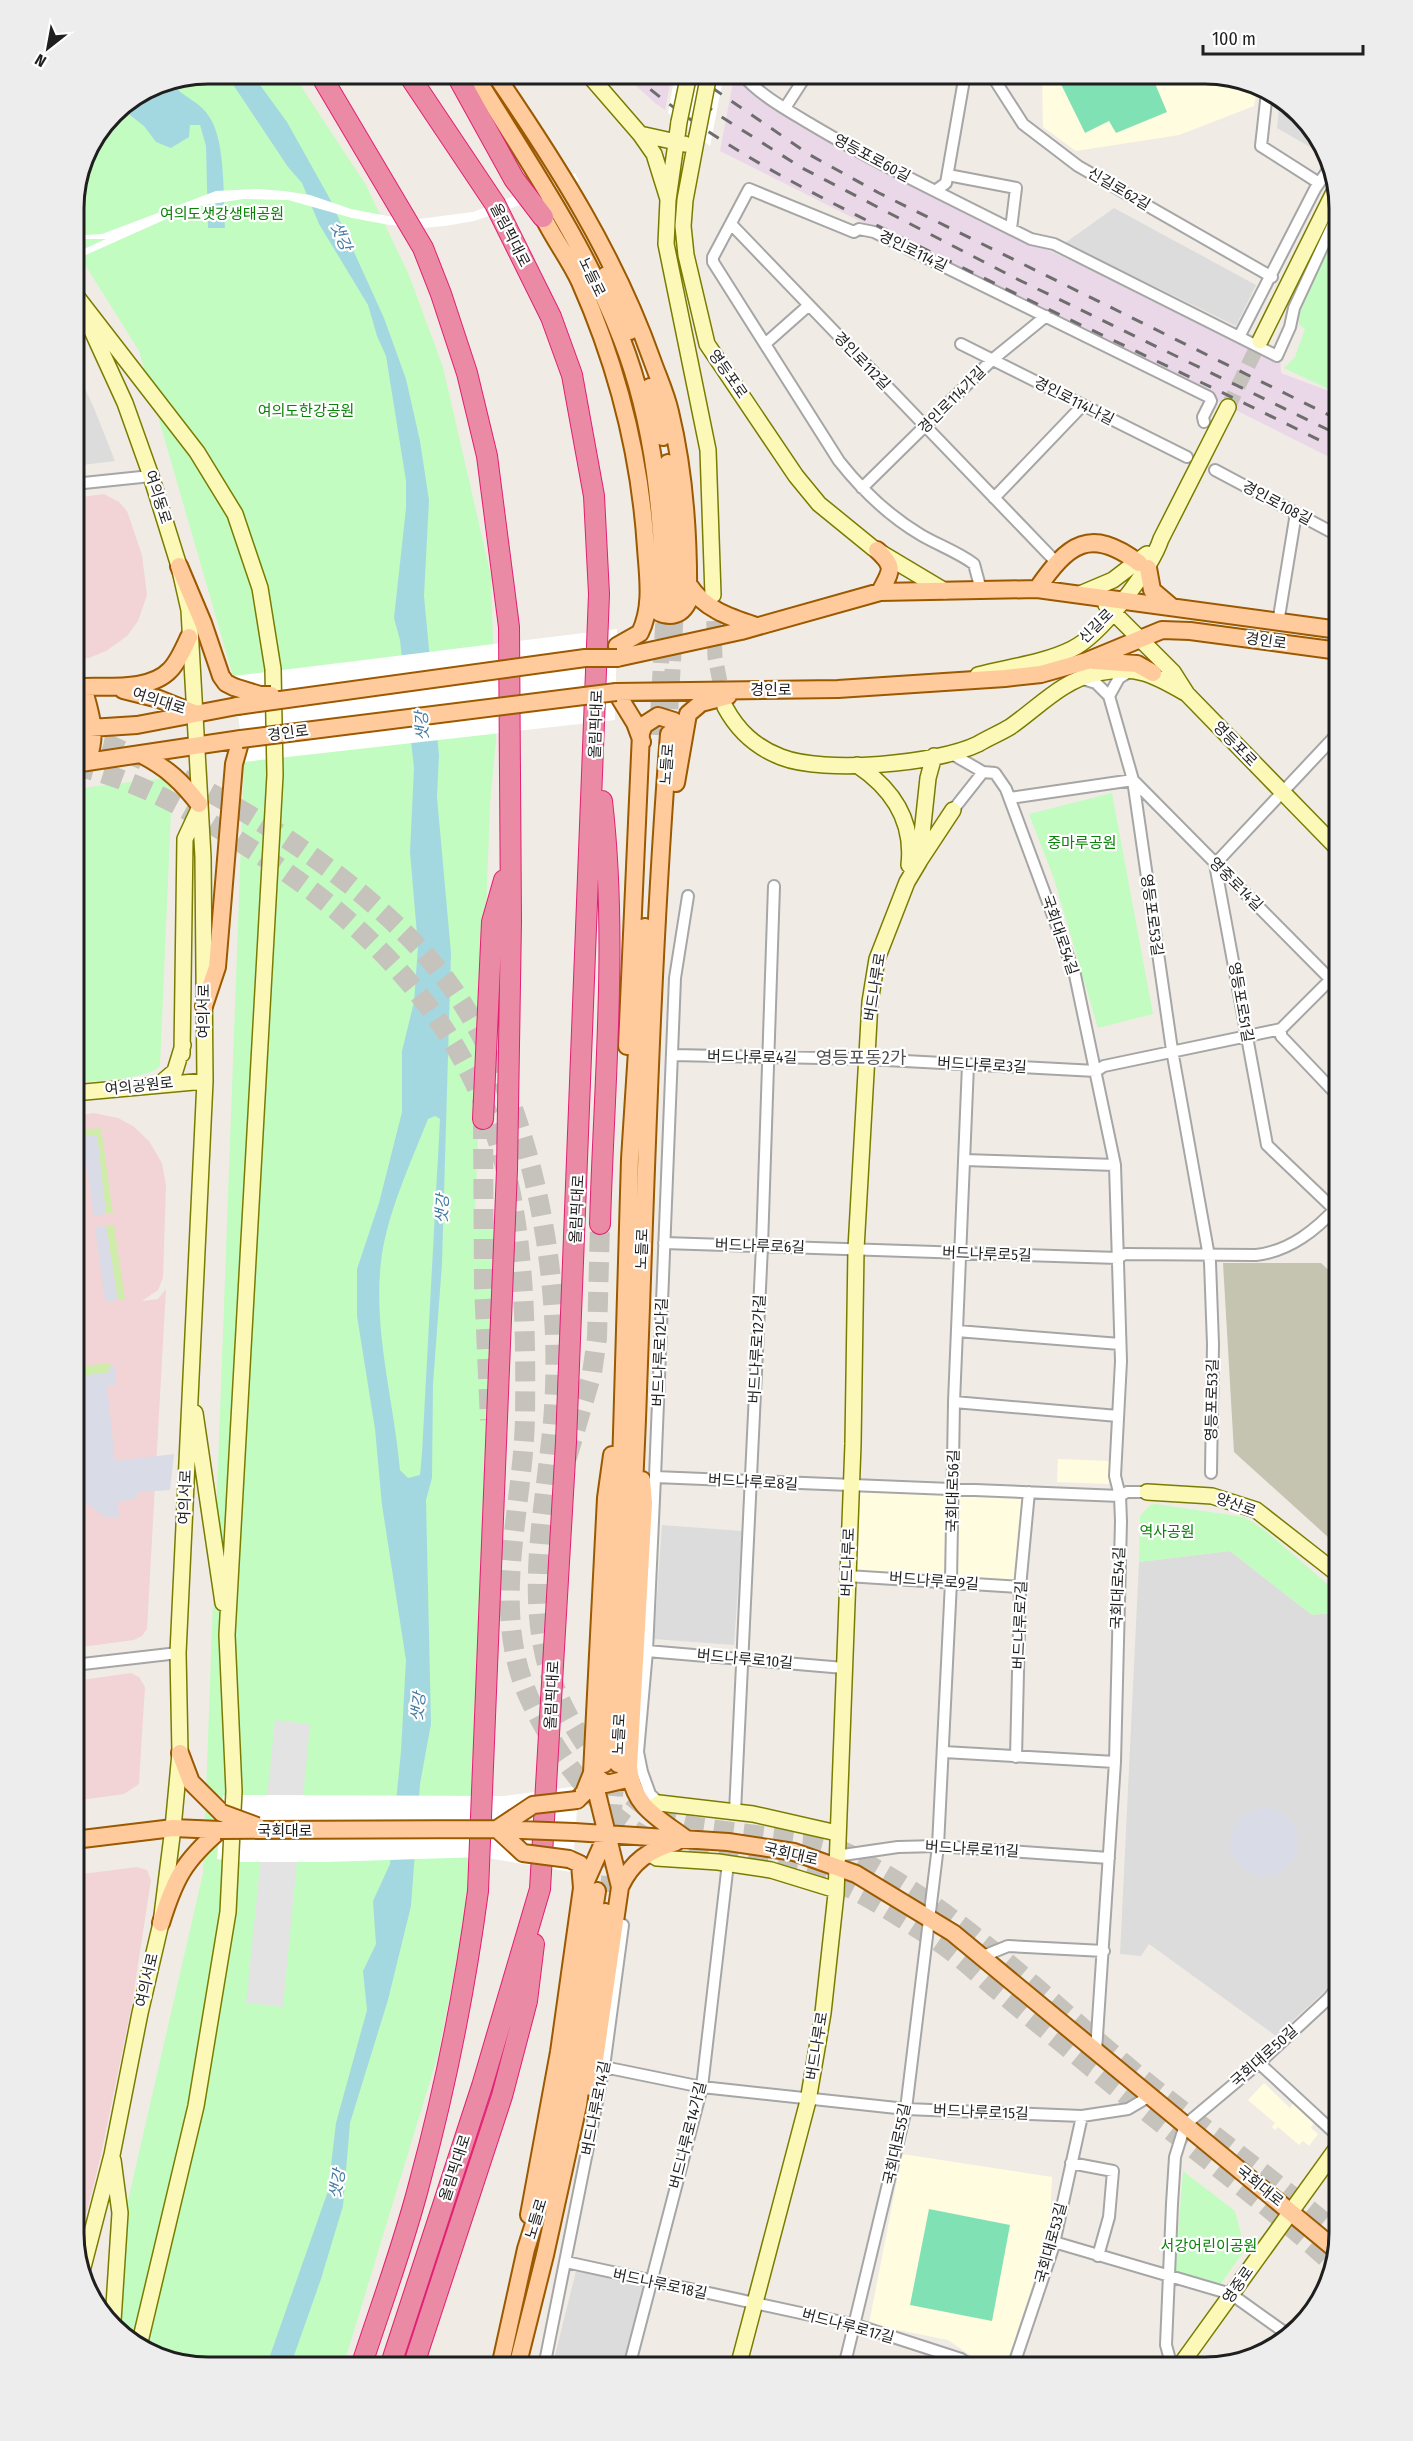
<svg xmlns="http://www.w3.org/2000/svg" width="1413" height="2441" viewBox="0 0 1413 2441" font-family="'Fira Sans Condensed','Noto Sans KR',sans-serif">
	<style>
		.residential { fill: #dddcdc }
		.commercial { fill: #f2d4d6 }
		.industrial { fill: #ead7e8 }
		.education { fill: #fffce0 }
		.construction { fill: #c5c4b0 }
		.grass { fill: #d0ecaa }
		.park { fill: #c2fcc1 }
		.pitch { fill: #80e2b4 }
		.parking { fill: #e3e3e3 }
		.plaza { fill: #d9dbe6 }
		.water { fill: #a4d8e0; fill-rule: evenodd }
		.pier { fill: #fff }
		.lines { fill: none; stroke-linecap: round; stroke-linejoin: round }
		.secondary-tunnel { stroke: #c6c3bd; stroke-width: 15; stroke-dasharray: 15 8; stroke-linecap: butt }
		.primary-tunnel { stroke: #c6c3bd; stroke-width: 16; stroke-dasharray: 16 8; stroke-linecap: butt }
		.highway-tunnel { stroke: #c6c3bd; stroke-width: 20; stroke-dasharray: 20 10; stroke-linecap: butt }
		.street-casing { stroke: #a6a6a6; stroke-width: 14 }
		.secondary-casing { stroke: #7a7c01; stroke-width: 18 }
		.primary-casing { stroke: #9b5900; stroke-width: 20 }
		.highway-casing { stroke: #e21f73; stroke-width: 22 }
		.street { stroke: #fff; stroke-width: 10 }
		.secondary { stroke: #fcf9b8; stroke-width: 15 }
		.primary { stroke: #ffcb9c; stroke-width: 16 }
		.highway { stroke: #ea8aa5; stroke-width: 20 }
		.rail { stroke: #6d6d6d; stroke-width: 3; stroke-dasharray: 12 12; stroke-linecap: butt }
		.secondary-bridge-casing { stroke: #7a7c01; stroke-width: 18; stroke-linecap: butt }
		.primary-bridge-casing { stroke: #9b5900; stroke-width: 20; stroke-linecap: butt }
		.secondary-bridge { stroke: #fcf9b8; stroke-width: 15 }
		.primary-bridge { stroke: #ffcb9c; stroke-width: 16 }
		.labels { text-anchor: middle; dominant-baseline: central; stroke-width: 4.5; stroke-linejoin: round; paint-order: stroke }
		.street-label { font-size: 15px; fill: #1f1f1f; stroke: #fff }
		.park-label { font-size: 15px; fill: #088307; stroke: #fff }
		.water-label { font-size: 16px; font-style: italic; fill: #427ba3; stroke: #fff }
		.quarter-label { font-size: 18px; fill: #525252; stroke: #fff }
		.rim { fill: none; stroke: #1f1f1f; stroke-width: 3 }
	</style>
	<rect width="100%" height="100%" fill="#f0ece5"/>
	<!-- residential -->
	<path class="residential" d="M1280,97L1326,149L1327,154L1324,155L1277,128Z
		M1114,208L1256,285L1236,326L1065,243Z
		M74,365L94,408L115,461L74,466Z
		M662,1525L742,1531L734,1645L654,1639Z
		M1230,1551L1312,1615L1339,1612V1970L1324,1992L1276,2036L1149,1944L1141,1956L1120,1954L1139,1562Z
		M577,2267L648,2285L627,2367H552Z"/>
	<!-- commercial -->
	<path class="commercial" d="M104,494L119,502L127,511L142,555L147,595L138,621L127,636L106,651L89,658L74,660V498Z
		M94,1113L118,1118L133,1126L149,1141L162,1163L166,1186L163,1278L158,1290L142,1301L158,1299L166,1289L147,1629L142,1636L134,1640L74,1648V1116Z
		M131,1673L139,1677L145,1687L139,1784L124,1794L74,1801V1681Z
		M137,1867L147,1870L151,1880L132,2004L101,2155L87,2212L79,2221L75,2238L74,1875Z"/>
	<!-- industrial -->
	<path class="industrial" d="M623,74H672L665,110L655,103Z
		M734,77L804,128L893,175L1025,243L1046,249L1256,346L1280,358L1281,373L1339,395V462L720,151Z"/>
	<!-- education -->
	<path class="education" d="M1042,74H1214L1257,89L1254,106L1179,135L1076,151L1043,127Z
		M1058,1459L1110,1461L1109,1484L1057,1482Z
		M851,1486L1022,1496L1018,1587L950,1583L949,1508L945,1580L848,1574Z
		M1264,2083L1290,2108L1294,2102L1315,2120L1311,2128L1318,2134L1309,2146L1303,2141L1299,2145L1278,2127L1275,2130L1272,2127L1275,2123L1248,2100Z
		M902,2154L1052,2177L1049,2236L1006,2365L983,2364L948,2340L869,2324Z"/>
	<!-- construction -->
	<path class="construction" d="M1223,1263H1321L1339,1280V1547L1234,1452Z"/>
	<!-- grass -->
	<path class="grass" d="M101,1128L113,1213L106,1214L97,1135L74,1137V1131Z
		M114,1225L125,1299L118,1300L106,1226Z
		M110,1363L111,1372L74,1377V1367Z"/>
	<!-- park -->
	<path class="park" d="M209,74H293L366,185L409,275L443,367L491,576L496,740L490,804L475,1220L495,1221L466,1914L438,2055L343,2367H200L133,2345L103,2310L203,1873L244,762L233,676L139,351L74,247V200L84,157L113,113L157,84Z
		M1339,224V394L1284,368L1295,357L1305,329L1299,325V315Z
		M164,778L170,782L172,788L160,1066C151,1079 91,1081 74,1083V789Z
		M1112,793L1153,1014L1098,1028L1054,879L1029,814Z
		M1156,1504L1244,1517L1262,1528L1339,1594V1612L1312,1615L1230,1551L1139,1562L1140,1516L1150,1505Z
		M1183,2171L1235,2211L1245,2250L1219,2286L1175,2272Z"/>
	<!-- pitch -->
	<path class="pitch" d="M1056,74H1151L1167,112L1116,133L1109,121L1085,133Z
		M929,2209L1010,2225L992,2321L910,2305Z"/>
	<!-- parking -->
	<path class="parking" d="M275,1720L310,1724L283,2007L246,2003Z"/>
	<!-- plaza -->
	<path class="plaza" d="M97,1135L106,1214L94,1216L86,1161L74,1162V1137Z
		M106,1226L118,1300L105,1302L95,1227Z
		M115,1366L116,1385H107L115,1461L174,1454L170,1490L141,1492L136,1495V1499L118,1502L119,1518H106L86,1503L74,1500V1377L110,1372V1367Z
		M1230 1842a34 34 0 1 1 68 0a34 34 0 1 1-68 0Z"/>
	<!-- water -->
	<path class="water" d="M226,74H252L287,122L330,199L384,318L406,379L420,441L429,500L424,596L439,755L437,797L451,953L442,1264L433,1384L432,1478L426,1500L431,1724L420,1784L411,1906L388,2000L350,2123L343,2206L321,2279L290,2367H266L328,2191L336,2123L367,2010L363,1971L376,1944L373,1901L390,1864L401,1751L406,1660L382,1505L375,1429L357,1316V1269L379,1203L402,1112V1051L414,1002L418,946L410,852L414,768L400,640L394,618L406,508V481L386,356L377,336L368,305L319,224L302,183L288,167ZM435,1116L440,1119L422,1453L420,1475L408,1478L400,1470C394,1402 373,1330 381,1262C386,1216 411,1162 428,1119Z
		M171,81C181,98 200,100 210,118C226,143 223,198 225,228H208L206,146L200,125H190L189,137L171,148L156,142L144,126L121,108L157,84Z"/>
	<!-- pier -->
	<path class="pier" d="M675,74H724L710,146L668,113Z
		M575,173L579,181L512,208L474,221L445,226L422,228L390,225L352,218L288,200L243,199L193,207L79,258L75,253L106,239H80L74,235V230L86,235L102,234L216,191L258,189L284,191L310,195L351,209L387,216L419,219L473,212Z
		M617,629L615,720L244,762L233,676Z
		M579,1786L572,1872L481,1857L326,1862H242L217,1859L223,1795L505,1796Z"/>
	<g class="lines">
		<!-- secondary-tunnel -->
		<path class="secondary-tunnel" d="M1228,407L1260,341
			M713,598L715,657L724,702"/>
		<!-- primary-tunnel -->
		<path class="primary-tunnel" d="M669,733L676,608
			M657,735L664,609
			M608,1892L617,1770"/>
		<!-- highway-tunnel -->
		<path class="highway-tunnel" d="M74,737L112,746L143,760
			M74,766C140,779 202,817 259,854C373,927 466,1024 503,1159C525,1243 526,1332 525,1418C523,1514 487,1615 533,1706C564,1768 613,1835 684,1852C723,1861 763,1859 802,1869C849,1882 895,1914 936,1940C957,1954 976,1972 995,1988C1034,2020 1073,2052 1112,2084C1185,2143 1262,2199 1331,2262
			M183,779C269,820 386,901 444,977C530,1090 563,1268 554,1408C548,1500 519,1604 557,1693C577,1740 616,1792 662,1817C676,1824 696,1827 711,1829C739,1833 766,1836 793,1840C803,1841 814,1841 824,1844C845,1850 869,1865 888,1876C974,1927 1046,1998 1122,2062C1192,2121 1269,2175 1339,2235
			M483,1119L484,1285L490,1420
			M567,1458L592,1373L597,1338L600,1224"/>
		<defs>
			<path id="street" d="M742,74C759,95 789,111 812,125C876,163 944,195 1011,229L1031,239L1054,244L1277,356L1290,327L1294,308L1339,211
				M991,74L1023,124L1078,166L1272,277
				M1267,92L1261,146L1319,183
				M785,108L807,74
				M948,175L1016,188L1011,229
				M935,191L946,183L965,74
				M731,224L1056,562
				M1240,335L1315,189L1330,167
				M765,344L809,305
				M961,344L1187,457
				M1215,470L1339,536
				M74,484L151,476
				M862,488L992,360L1046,316
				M994,498L1083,405
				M981,590L974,564C958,552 938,545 921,535C889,516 862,490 839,461L713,262V257L749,189L854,232L859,229L874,232L1209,397L1211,401L1203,417L1204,422
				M1278,623L1296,513
				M1131,671L1119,678L1109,696L1133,780L1172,1050L1210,1262L1213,1344L1211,1473
				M1083,679L1096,683L1109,696
				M1338,733L1339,720
				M952,754L983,772
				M1010,798L1133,780L1339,988
				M953,810L983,772L995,773L1006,789L1075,975L1115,1165L1121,1361L1115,1476L1120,1496L1121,1521L1115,1762L1096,2051
				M1281,1029V1036L1339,1097
				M673,1055L867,1059L1096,1071L1104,1066L1281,1029L1339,971
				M964,1160L1115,1165
				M1335,1210L1267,1145L1215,864L1338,733
				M664,1243L1118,1258L1125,1254L1256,1255C1290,1251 1316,1230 1339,1205
				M957,1331L1120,1344
				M954,1402L1118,1416
				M655,1477L1120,1496L1127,1492H1147
				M847,1576L1020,1587
				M647,1651L844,1668
				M74,1665L178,1653
				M944,1752L1115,1762
				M1016,1757L1020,1587L1029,1492
				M659,1803L650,1794L642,1772L638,1752L647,1651L655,1477L675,978L688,896
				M735,1812L762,1246L774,886
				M836,1856L898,1847L938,1846L1109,1858
				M981,1957L1008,1946L1104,1951
				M1259,2063L1339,2137
				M604,2067L702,2087L906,2109L1082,2116L1128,2109L1150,2096
				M1071,2163L1113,2171L1109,2217L1098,2256
				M1054,2242L1231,2294L1287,2334
				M566,2262L856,2325L961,2359L973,2367
				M544,2367L604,2067L623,1925
				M629,2367L702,2087L728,1863
				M844,2367L906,2109L938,1846L951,1582L954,1402L968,1065
				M1013,2367L1053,2248L1082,2116
				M1172,2367L1166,2345L1172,2204L1175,2157L1185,2125L1259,2063L1329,1998L1339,1984"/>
			<path id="secondary" d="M588,74L640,134L685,144
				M679,122L668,200L666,244L708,450L713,595
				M640,134L654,154L668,199
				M697,136L685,200L683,226L686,255L707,344L796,476L819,504L873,548L945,591
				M74,293L197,452L235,514L260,588L273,669L275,775L227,1635L234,1791L228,1912L196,2106L139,2346
				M1260,341L1335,190
				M1080,594L1113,580L1147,554
				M1106,605L1173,672L1187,694L1339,850
				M978,675C1008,667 1044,663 1072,649C1101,635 1151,569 1161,539L1228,407
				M725,707C738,731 755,747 781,757C824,774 937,764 978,744C988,738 1000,733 1010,727C1039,707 1062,680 1098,673C1138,665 1154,675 1187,694
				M857,765C893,789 914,821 909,865
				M920,860L953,810
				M182,1054L185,839L198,811
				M161,1083L175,1071L183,1045
				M74,1093L205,1081
				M195,1413L223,1603
				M1147,1492L1212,1496L1256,1510L1339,1575
				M654,1807L659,1803L753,1814L837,1833
				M652,1855L657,1858L718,1862L771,1870L836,1890
				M82,2271L112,2155L140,2013L161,1923L173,1828L180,1753L178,1653L205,1081L203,857L189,610L179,566L151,476L125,403L87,320
				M113,2321L120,2213L113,2160
				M738,2367L808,2101L823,2013L836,1894L853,1444L856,1249L870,1002L877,959L907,882L919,862L928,778L934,756
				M1179,2367L1339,2145"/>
			<path id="primary" d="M474,74C526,159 586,245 622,340C655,425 663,519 664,609
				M495,74C557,165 615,255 652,360C658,377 666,394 670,412C685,474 689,538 688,602C679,620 661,618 649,604
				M538,206C549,233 568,256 580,282C618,368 640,454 646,548C648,577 653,606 640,633L617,646
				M606,275L630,331
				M650,387L663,437
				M668,463L674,512L676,608
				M877,550C896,568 891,570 880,592
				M179,566L203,623L221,676L226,683L234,687
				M1148,568L1152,590L1172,607
				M689,585C704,609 729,617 756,626
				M1037,589C1068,544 1090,526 1139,563
				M617,658L741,631L880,592L1037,589L1339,630
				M1094,661L1137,664L1153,673
				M83,687C110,686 150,691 170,670C178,662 184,648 189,637
				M83,687C91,716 98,733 87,762
				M123,690L159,699L194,713
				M74,729L137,725L237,706
				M642,742L635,723L616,692L838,689L1005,678L1041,674L1087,661L1162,630L1190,631L1339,651
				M142,755C167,768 182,782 199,804
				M74,764L241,739L234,764L217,967L204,1006
				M676,783L688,714L701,703L728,696
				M627,1046L641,733L644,725L658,716L674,721L682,738
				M642,1480L644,1503L629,1767C633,1806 655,1816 685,1838
				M180,1753L191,1782L222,1813
				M604,1764L621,1467L630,1159L645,927
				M618,1764C625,1640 634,1516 638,1391C646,1172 652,953 669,734
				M592,1773L620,1887
				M592,1773L606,1784L623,1780L629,1767
				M577,1800L584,1793L592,1773L606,1498L612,1455
				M574,1832L728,1842L794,1852L856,1874L953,1933L1335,2249
				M74,1840L173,1828L220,1830
				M583,1888L607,1834
				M161,1923C175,1878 184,1861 220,1830
				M591,2087L620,1887C632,1861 649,1850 676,1842
				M529,2215L559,2052L582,1888L580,1864L569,1859
				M500,2367L526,2249L546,2185L570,2064L597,1891
				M517,2367L545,2255L578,2105L605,1912"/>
			<path id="highway" d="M320,74L423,248L441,294L467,373L487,456L509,627L511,921L507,1170L478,1891C465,1989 446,2085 420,2181C404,2244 381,2305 361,2367
				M456,74L514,179L543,217
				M483,1119L492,922L504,880
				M600,1224C604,1084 618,940 602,801
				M390,2367L482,2086L540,1889L566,1442L599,594L594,496L572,375L551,317L495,204L408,74
				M413,2367L502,2096L527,2001L534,1944"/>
		</defs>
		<!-- street casing -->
		<use href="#street" class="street-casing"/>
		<!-- secondary casing -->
		<use href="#secondary" class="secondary-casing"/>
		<!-- primary casing -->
		<use href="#primary" class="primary-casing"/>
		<!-- highway casing -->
		<use href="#highway" class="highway-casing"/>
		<!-- street -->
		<use href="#street" class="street"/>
		<!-- secondary -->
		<use href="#secondary" class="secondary"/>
		<!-- primary -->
		<use href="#primary" class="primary"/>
		<!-- highway -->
		<use href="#highway" class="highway"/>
		<!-- rail -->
		<path class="rail" d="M632,74C717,148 823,199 923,248C1061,317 1202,381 1339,450
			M664,74L720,116L802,168L1015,278L1339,435
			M692,74L810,155L879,193L1339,420"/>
		<defs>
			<path id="secondary-bridge" d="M679,122L689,74
				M697,136L709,74"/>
			<path id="primary-bridge" d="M234,687L260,695H271
				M237,706L585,658H617
				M241,739L616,692
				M222,1813L257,1826
				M497,1829L533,1805L577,1800
				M497,1829L523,1853L569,1859
				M220,1830L497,1829L574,1832"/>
		</defs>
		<!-- secondary-bridge casing -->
		<use href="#secondary-bridge" class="secondary-bridge-casing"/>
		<!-- primary-bridge casing -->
		<use href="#primary-bridge" class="primary-bridge-casing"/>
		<!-- secondary-bridge -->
		<use href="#secondary-bridge" class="secondary-bridge"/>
		<!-- primary-bridge -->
		<use href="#primary-bridge" class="primary-bridge"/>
	</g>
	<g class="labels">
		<!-- street labels -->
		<g class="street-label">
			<text transform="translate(872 158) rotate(28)">영등포로60길</text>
			<text transform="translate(1119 189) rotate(30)">신길로62길</text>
			<text transform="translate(510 235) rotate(63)">올림픽대로</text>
			<text transform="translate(913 251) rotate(26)">경인로114길</text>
			<text transform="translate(592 277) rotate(64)">노들로</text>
			<text transform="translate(862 361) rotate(46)">경인로112길</text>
			<text transform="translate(728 374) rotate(55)">영등포로</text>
			<text transform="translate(952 400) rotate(-45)">경인로114가길</text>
			<text transform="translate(1074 401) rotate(27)">경인로114나길</text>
			<text transform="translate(158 497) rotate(72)">여의동로</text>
			<text transform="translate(1277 503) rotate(28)">경인로108길</text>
			<text transform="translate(1096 626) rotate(-45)">신길로</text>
			<text transform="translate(1266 641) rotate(8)">경인로</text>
			<text x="771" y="690">경인로</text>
			<text transform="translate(159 701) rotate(18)">여의대로</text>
			<text transform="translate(596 724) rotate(-88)">올림픽대로</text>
			<text transform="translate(288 733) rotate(-7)">경인로</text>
			<text transform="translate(1235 744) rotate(46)">영등포로</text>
			<text transform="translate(667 764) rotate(-86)">노들로</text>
			<text transform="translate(1236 884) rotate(45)">영중로14길</text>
			<text transform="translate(1152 915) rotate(82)">영등포로53길</text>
			<text transform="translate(1060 935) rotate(71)">국회대로54길</text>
			<text transform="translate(875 987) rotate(-81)">버드나루로</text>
			<text transform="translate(1241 1002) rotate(80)">영등포로51길</text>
			<text transform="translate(204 1011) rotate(-90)">여의서로</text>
			<text transform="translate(752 1057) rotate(1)">버드나루로4길</text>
			<text transform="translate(982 1065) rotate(3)">버드나루로3길</text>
			<text transform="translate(139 1086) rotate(-6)">여의공원로</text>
			<text transform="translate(577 1209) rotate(-87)">올림픽대로</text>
			<text transform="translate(760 1246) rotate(2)">버드나루로6길</text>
			<text transform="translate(642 1249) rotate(-88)">노들로</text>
			<text transform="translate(987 1254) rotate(2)">버드나루로5길</text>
			<text transform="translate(757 1349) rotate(-87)">버드나루로12가길</text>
			<text transform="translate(660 1352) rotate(-88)">버드나루로12나길</text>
			<text transform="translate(1212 1400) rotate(-89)">영등포로53길</text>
			<text transform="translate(753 1482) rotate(3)">버드나루로8길</text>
			<text transform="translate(953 1491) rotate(-89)">국회대로56길</text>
			<text transform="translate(185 1497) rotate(-88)">여의서로</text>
			<text transform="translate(1236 1505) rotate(20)">양산로</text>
			<text transform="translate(848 1562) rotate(-88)">버드나루로</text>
			<text transform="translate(934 1581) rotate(4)">버드나루로9길</text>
			<text transform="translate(1118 1588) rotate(-88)">국회대로54길</text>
			<text transform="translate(1020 1625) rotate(-88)">버드나루로7길</text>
			<text transform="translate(745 1659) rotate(5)">버드나루로10길</text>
			<text transform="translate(552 1695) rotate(-87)">올림픽대로</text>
			<text transform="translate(619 1734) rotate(-87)">노들로</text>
			<text x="285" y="1831">국회대로</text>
			<text transform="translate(972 1849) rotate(3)">버드나루로11길</text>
			<text transform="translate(791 1854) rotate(13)">국회대로</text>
			<text transform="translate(147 1980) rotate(-77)">여의서로</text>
			<text transform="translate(817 2046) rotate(-81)">버드나루로</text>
			<text transform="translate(1264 2056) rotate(-42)">국회대로50길</text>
			<text transform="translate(596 2108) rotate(-79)">버드나루로14길</text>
			<text transform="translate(981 2112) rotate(2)">버드나루로15길</text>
			<text transform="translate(688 2135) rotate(-76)">버드나루로14가길</text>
			<text transform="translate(897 2144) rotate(-78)">국회대로55길</text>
			<text transform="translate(455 2168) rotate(-72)">올림픽대로</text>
			<text transform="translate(1260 2186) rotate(39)">국회대로</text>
			<text transform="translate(536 2219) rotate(-73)">노들로</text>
			<text transform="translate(1051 2243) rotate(-75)">국회대로53길</text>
			<text transform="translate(660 2284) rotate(12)">버드나루로18길</text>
			<text transform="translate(1238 2285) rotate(-55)">영중로</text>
			<text transform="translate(848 2326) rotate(15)">버드나루로17길</text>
		</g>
		<!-- park labels -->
		<g class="park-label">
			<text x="222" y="214">여의도샛강생태공원</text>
			<text x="306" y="411">여의도한강공원</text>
			<text x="1082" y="843">중마루공원</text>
			<text x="1167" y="1532">역사공원</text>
			<text x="1209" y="2246">서강어린이공원</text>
		</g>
		<!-- water labels -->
		<g class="water-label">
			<text transform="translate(341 236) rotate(67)">샛강</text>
			<text transform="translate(422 726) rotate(-93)">샛강</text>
			<text transform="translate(442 1209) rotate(-87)">샛강</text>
			<text transform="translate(418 1707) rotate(-83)">샛강</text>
			<text transform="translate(337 2184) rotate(-80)">샛강</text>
		</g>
		<!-- quarter labels -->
		<g class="quarter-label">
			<text x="861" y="1058">영등포동2가</text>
		</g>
	</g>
	<!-- crop -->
	<path d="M0 0H1413V2441H0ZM208 84H1205A124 124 0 0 1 1329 208V2233A124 124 0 0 1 1205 2357H208A124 124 0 0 1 84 2233V208A124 124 0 0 1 208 84Z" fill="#ededed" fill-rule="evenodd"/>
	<path class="rim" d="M208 84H1205A124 124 0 0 1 1329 208V2233A124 124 0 0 1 1205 2357H208A124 124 0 0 1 84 2233V208A124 124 0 0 1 208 84Z"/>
	<!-- north arrow -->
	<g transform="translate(48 48) rotate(211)" stroke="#ffffff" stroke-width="4.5" paint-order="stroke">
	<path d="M0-4.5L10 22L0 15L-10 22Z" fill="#1f1f1f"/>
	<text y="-9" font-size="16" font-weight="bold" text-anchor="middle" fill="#1f1f1f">N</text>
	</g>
	<!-- scale -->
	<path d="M1203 45v9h160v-9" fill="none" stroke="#1f1f1f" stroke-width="3"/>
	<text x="1212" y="45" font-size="18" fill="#1f1f1f" stroke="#ffffff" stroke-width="4.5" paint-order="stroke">100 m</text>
</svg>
